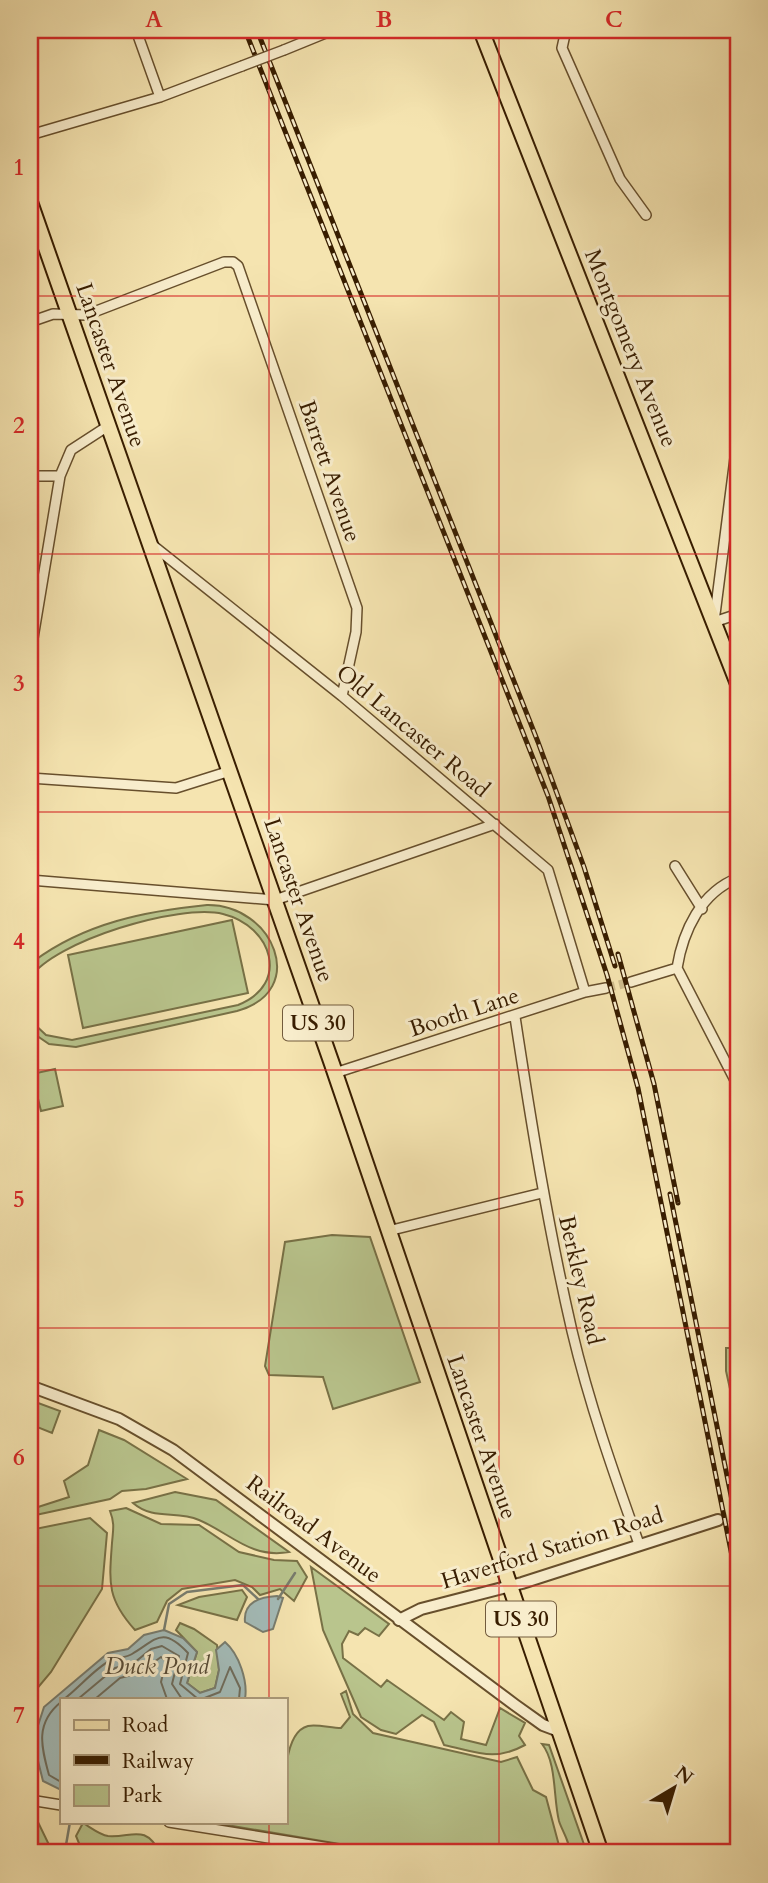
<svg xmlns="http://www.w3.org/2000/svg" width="768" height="1883" viewBox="0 0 768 1883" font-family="Cardo,serif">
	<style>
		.green { fill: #b9c58d; stroke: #787146; stroke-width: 2 }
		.water { fill: #a3bbb8; stroke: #787c6e; stroke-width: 2 }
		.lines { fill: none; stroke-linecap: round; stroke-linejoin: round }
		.shore { stroke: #6e6c5c; stroke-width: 2 }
		.stream { stroke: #787c6e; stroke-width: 2.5 }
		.minor-tunnel { stroke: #cfbc8d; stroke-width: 9; stroke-dasharray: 9 4.5; stroke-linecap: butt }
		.tertiary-tunnel { stroke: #cfbc8d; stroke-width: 10; stroke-dasharray: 10 5; stroke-linecap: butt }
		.minor-casing { stroke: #674f2c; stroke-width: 12 }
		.tertiary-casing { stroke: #674f2c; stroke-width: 14 }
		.primary-casing { stroke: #381d00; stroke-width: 18 }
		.trunk-casing { stroke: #381d00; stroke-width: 18 }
		.minor { stroke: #f8edcc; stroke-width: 9 }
		.tertiary { stroke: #f8edcc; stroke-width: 10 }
		.primary { stroke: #f5e4b0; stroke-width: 14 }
		.trunk { stroke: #f5e4b0; stroke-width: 14 }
		.rail-casing { stroke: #381d00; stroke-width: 5 }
		.rail { stroke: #f8edcc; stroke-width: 2.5; stroke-dasharray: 8; stroke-linecap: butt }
		.minor-bridge-casing { stroke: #674f2c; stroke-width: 12; stroke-linecap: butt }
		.minor-bridge { stroke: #f8edcc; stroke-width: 9 }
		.grid { fill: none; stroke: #d62828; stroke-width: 2; stroke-opacity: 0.55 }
		.labels { text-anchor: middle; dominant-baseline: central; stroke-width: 6; stroke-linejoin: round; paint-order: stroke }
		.shield { fill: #f8edcc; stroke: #725b3d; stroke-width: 2 }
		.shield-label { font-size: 21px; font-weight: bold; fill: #381d00 }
		.street-label { font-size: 23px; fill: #381d00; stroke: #f8edcc }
		.water-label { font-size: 24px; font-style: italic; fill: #584c37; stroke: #f8edcc }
		.neatline { fill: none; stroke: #d62828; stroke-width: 2.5 }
		.grid-label { font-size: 23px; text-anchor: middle; font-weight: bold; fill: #d62828 }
	</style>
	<rect width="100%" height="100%" fill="#f5e4b0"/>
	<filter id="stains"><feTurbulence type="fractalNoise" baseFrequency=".00286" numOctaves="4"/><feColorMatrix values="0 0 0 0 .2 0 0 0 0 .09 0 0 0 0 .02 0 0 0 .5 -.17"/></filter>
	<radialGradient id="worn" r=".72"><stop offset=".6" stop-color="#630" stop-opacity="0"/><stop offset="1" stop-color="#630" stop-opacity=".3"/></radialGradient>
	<!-- green -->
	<path class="green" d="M207,905C273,904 310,991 237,1011L76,1047L49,1044L30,1031V1020L46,1035L72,1040L238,1005C291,984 272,926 223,914C180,903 54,941 30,978V965L34,961C85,923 146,911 207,905Z
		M232,920L248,993L83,1028L68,955Z
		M55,1069L63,1106L41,1111L32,1074Z
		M332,1235L370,1237L420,1382L333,1409L323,1377L269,1375L265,1366L285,1242Z
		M726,1348H738V1425L726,1371Z
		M30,1400L60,1411L52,1433L37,1427L30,1419Z
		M99,1430L124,1440L187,1479L146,1489L122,1491L110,1499L31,1516L30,1497L35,1508L69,1497L64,1481L88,1465Z
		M175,1492L216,1500L289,1552C251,1559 230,1533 199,1520C176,1510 154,1521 133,1503Z
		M126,1508L161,1524L199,1525L239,1552L274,1560L297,1561L307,1577L294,1601L280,1589L260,1595L252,1587L235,1580L182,1589L167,1601L157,1622L135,1630C107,1599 109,1583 112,1543C113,1530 115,1524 110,1511Z
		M90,1518L107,1533L102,1589L51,1672L30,1697V1530Z
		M311,1567L389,1624L379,1636L365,1628L358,1635L349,1631L342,1644L343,1658L381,1687L387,1680L444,1720L451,1712L464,1722L461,1739L486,1745L500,1708L525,1723L519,1736L525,1745C494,1762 477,1752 444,1745L434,1722L422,1715L396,1734L381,1730L361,1717L323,1630Z
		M242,1590L247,1597L237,1620L178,1605L199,1597Z
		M180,1623L194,1629L217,1645L219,1670L215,1688L200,1693L187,1683L197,1652L176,1630Z
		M346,1691L353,1714L373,1733L501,1762L517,1757L533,1790L546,1797L561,1853H393L209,1822H285C285,1800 280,1733 308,1726C317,1724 331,1728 341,1728L350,1717L341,1694Z
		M542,1744L549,1745L587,1853H569C571,1843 562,1831 559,1821C553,1797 557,1763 542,1744Z
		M35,1816L53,1853H42L35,1836Z
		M83,1823C90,1827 100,1835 108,1836C132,1838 145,1823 160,1853H83L76,1836Z"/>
	<!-- water -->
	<path class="water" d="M277,1596L283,1598L273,1629L263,1632L245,1622C243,1602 260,1597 277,1596Z
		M164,1630L183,1638L197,1652L187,1683L200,1693L215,1688L219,1670L216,1650L225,1642C239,1654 248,1681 245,1699H61V1790L43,1781L33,1741L44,1707L108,1653L128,1649L144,1635Z"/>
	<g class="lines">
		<!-- shore -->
		<path class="shore" d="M64,1699C79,1688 95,1668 111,1660C118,1657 126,1658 132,1654C156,1640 162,1625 188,1653L180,1684L198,1699
			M78,1699L115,1668L134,1663L151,1649L162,1646L179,1656L172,1684L182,1699
			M95,1699L120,1678L139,1673L161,1657L166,1661L161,1682L167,1699
			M202,1699L220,1692L230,1667L240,1688L239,1699
			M61,1702C35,1723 41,1746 49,1775L61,1782"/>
		<!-- stream -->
		<path class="stream" d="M278,1599L295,1573
			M164,1630L169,1604L187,1592L243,1585L258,1599
			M68,1853L66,1845L70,1822"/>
		<!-- minor-tunnel -->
		<path class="minor-tunnel" d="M606,988L631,982"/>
		<!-- tertiary-tunnel -->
		<path class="tertiary-tunnel" d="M718,1520L738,1514"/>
		<defs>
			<path id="minor" d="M136,30L160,97
				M566,30L562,48L620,179L646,215
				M726,30L738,32
				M284,50L333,30
				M30,135L160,97L242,66
				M30,322L53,314L86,315L224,262H233L238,266L357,608L356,632L342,696
				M738,435L714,622L738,614
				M30,476H60L71,450L108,426
				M151,544L342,696L548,870L585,992
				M30,656L60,476
				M30,778L176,788L230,771
				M675,866L702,909
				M30,880L275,900L495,824
				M677,968L738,1086
				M631,982L677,968C683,931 701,892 738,878
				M515,1017C531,1122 548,1227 572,1331C589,1403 614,1474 639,1544
				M335,1073L585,992L606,988
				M388,1231L542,1193
				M30,1800L61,1805
				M169,1822L361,1853
				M30,1836L33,1853"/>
			<path id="tertiary" d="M30,1386L119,1419L173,1450L515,1705L543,1725L559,1731
				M399,1620L421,1609L522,1583L718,1520"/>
			<path id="primary" d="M481,30L738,684"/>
			<path id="trunk" d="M30,202L332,1064L601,1853"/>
		</defs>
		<!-- minor casing -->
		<use href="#minor" class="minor-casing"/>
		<!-- tertiary casing -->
		<use href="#tertiary" class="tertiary-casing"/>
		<!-- primary casing -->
		<use href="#primary" class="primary-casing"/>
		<!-- trunk casing -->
		<use href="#trunk" class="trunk-casing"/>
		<!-- minor -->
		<use href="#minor" class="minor"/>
		<!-- tertiary -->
		<use href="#tertiary" class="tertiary"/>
		<!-- primary -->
		<use href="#primary" class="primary"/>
		<!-- trunk -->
		<use href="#trunk" class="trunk"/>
		<defs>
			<path id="rail" d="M245,30L548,796L607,975L638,1088L738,1586
				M257,30L538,742L584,867L615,966
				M618,954L654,1084L678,1203
				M670,1194L738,1530"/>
		</defs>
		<!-- rail casing -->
		<use href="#rail" class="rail-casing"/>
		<!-- rail -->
		<use href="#rail" class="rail"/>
		<defs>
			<path id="minor-bridge" d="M242,66L284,50"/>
		</defs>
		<!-- minor-bridge casing -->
		<use href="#minor-bridge" class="minor-bridge-casing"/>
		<!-- minor-bridge -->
		<use href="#minor-bridge" class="minor-bridge"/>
	</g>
	<!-- grid -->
	<path class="grid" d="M269,30V1699M499,30V1853M30,296H738M30,554H738M30,812H738M30,1070H738M30,1328H738M30,1586H738M269,1822V1853"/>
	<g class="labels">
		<!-- shield labels -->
		<g class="shield">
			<rect x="283" y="1005.5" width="70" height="35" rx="5"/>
			<rect x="486" y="1601.5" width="70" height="35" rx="5"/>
		</g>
		<g class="shield-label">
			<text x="318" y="1023">US 30</text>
			<text x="521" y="1619">US 30</text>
		</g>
		<!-- street labels -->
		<g class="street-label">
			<text transform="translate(631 348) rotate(68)">Montgomery Avenue</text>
			<text transform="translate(111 365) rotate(71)">Lancaster Avenue</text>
			<text transform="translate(330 471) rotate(71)">Barrett Avenue</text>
			<text transform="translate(413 731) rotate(40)">Old Lancaster Road</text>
			<text transform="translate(299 900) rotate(71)">Lancaster Avenue</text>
			<text transform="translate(464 1012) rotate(-18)">Booth Lane</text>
			<text transform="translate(581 1280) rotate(77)">Berkley Road</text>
			<text transform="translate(482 1437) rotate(71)">Lancaster Avenue</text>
			<text transform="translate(314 1529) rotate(37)">Railroad Avenue</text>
			<text transform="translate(552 1548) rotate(-17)">Haverford Station Road</text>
		</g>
		<!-- water labels -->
		<g class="water-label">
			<text x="157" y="1666">Duck Pond</text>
		</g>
	</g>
	<!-- margin -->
	<rect width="768" height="1883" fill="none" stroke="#f5e4b0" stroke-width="77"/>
	<!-- legend -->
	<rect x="60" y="1698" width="228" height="126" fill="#f8edcc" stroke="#ab9a7a" stroke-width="2"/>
	<rect x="74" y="1720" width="35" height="10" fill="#f5e4b0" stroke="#ab9a7a" stroke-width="2"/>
	<text x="122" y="1732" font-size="21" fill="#381d00">Road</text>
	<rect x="74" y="1755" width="35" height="10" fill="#381d00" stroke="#ab9a7a" stroke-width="2"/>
	<text x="122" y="1768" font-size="21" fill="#381d00">Railway</text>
	<rect x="74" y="1785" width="35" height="21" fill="#b9c58d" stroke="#ab9a7a" stroke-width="2"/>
	<text x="122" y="1802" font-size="21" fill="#381d00">Park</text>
	<!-- north arrow -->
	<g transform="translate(674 1788) rotate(38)" stroke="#f8edcc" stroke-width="5" paint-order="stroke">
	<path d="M0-5L12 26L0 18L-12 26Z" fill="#381d00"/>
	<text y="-10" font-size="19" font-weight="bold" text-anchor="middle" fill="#381d00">N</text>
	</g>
	<rect x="38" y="38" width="692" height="1806" class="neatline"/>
	<g class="grid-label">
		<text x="154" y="27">A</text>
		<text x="384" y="27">B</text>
		<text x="614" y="27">C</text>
		<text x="19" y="175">1</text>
		<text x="19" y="433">2</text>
		<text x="19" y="691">3</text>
		<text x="19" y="949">4</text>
		<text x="19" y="1207">5</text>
		<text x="19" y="1465">6</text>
		<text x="19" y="1723">7</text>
	</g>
	<rect width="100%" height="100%" filter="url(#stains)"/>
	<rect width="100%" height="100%" fill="url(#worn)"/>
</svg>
